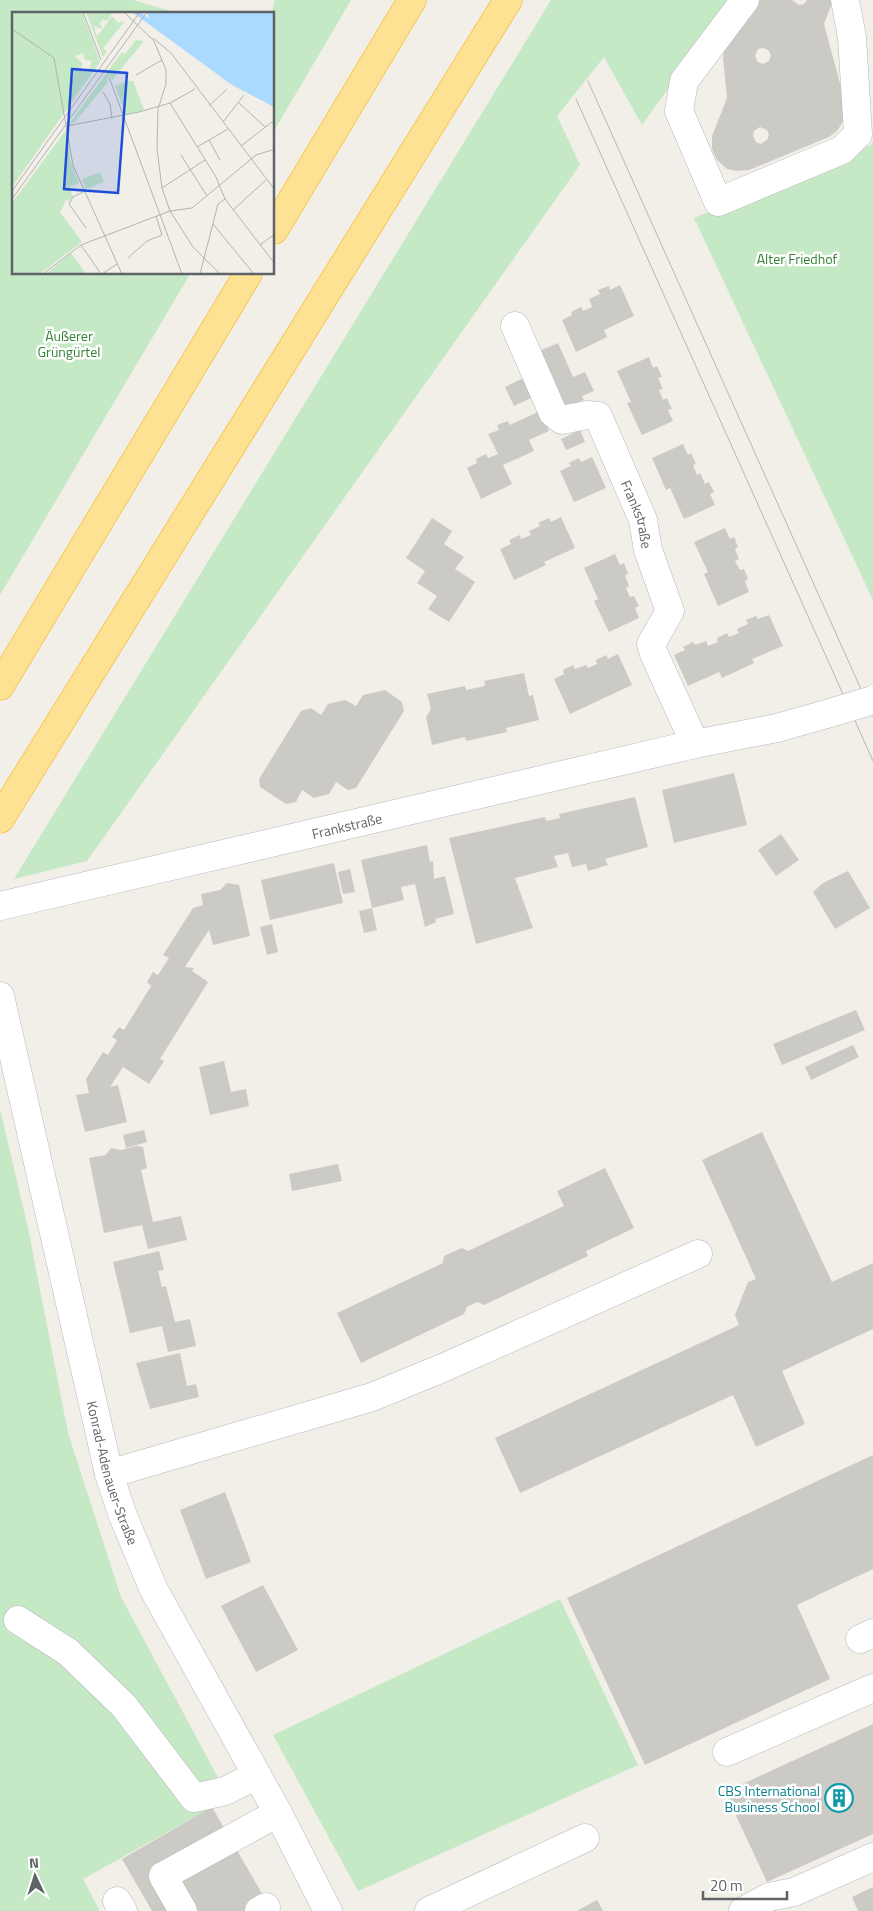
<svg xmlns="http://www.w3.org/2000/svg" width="873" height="1911" viewBox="0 0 873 1911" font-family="'Titillium Web',sans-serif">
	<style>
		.green { fill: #c5e8c5 }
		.building { fill: #cccac5; fill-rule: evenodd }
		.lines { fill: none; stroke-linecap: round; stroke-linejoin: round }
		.minor-casing { stroke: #b5b8bc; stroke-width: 29 }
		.highway-casing { stroke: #f9ab00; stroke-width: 29 }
		.minor { stroke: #fff; stroke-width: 28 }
		.highway { stroke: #fde293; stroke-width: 28 }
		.tram { stroke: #b6b7b8; stroke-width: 1 }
		.minor-bridge-casing { stroke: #b5b8bc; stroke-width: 29; stroke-linecap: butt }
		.minor-bridge { stroke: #fff; stroke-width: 28 }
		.labels { text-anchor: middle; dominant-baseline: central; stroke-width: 5; stroke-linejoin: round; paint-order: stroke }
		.park-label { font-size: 14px; fill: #348238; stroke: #fff }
		.street-label { font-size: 14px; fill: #5f6368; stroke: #fff }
		.culture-label { font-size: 14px; fill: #0d838f; stroke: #fff; text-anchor: end }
		.inset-road { fill: none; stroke: #b3b3b1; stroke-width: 1 }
		.view { fill: #1d4ed8; fill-opacity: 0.15; stroke: #1d4ed8; stroke-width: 2.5 }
		.inset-edge { fill: none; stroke: #5f6368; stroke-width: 2.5 }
	</style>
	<rect width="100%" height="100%" fill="#f1efe8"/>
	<!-- green -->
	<path class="green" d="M0,0H133L181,14H14V274H190L0,595Z
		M275,0H351L274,131V14H271Z
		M551,0H732L642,125L604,57L557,116L580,165L87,861L14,879Z
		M873,141V600L694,218L871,145Z
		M0,1109L28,1228L68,1433L121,1597L229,1798L83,1879L100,1911H0Z
		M560,1599L638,1765L358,1891L273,1735Z"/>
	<!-- building -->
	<path class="building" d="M760,0H792L799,5L804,4L807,0H833L824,24L845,102L844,120L837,131L829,137L749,170L737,171L727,169L717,160L712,149V136L727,98L723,58L724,47ZM763,48L768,50L771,55L769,61L763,64L758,62L755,56L758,49ZM760,127L767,130L769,135L767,140L761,144L756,142L753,136L754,131Z
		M620,285L634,316L604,330L607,337L576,352L562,320L572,315L571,312L581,307L583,311L592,307L589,299L600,294L598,290L609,286L610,290Z
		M558,343L573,377L585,372L594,391L582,396L584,400L565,408L539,351Z
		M649,357L653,368L657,366L662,377L658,378L663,389L659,390L663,400L667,398L672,409L668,410L673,421L642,435L627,403L631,402L617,371Z
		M524,378L533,397L514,406L505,387Z
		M540,411L549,431L529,440L534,451L503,465L512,484L481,499L467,468L477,463L476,459L486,454L488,458L498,454L488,434L499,430L497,425L508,421L510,425Z
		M580,430L585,442L566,450L561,439Z
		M683,444L688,455L691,453L696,464L693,465L697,475L700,473L705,484L709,482L714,492L710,494L715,505L684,519L670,488L666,490L652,458Z
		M592,457L606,488L574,502L560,471L571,466L569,463L579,458L581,462Z
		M561,517L575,548L544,562L546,565L514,580L500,549L511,544L509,540L520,535L521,539L531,535L529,531L540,526L538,523L549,518L551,522Z
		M432,518L452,531L444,544L464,557L455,569L475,582L449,622L428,609L437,596L417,583L425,571L406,558Z
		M725,528L730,539L734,537L738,547L735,549L739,559L735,561L740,570L744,569L748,579L745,581L749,592L718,606L704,574L708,572L694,542Z
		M615,554L620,565L624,563L628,574L625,575L629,586L626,588L630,597L634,596L639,606L635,608L639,618L609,632L594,601L598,599L584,568Z
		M769,615L783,646L752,659L754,663L722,678L719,672L688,686L674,655L685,650L683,647L693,642L695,645L706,641L708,646L718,642L717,638L727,633L729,637L739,633L737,629L748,624L746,620L756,616L758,619Z
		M618,654L632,685L570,714L554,679L564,674L563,670L573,665L575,669L586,665L588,668L597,664L596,660L606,655L608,659Z
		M524,673L529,696L533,695L539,720L506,728L507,732L466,741L465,737L432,745L426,717L431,709L427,694L465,686L466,690L485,686L484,681Z
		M385,690L402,702L404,711L356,788L348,790L336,782L329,794L314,798L302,790L296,802L286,804L260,787L259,779L301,711L311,708L321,715L328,704L345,700L356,706L363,695Z
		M734,773L747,825L674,843L662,790Z
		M635,797L648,847L605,859L608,865L588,871L586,864L572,867L568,853L554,856L558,867L515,878L533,928L476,944L449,838L545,817L546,821L560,818L559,814Z
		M781,834L799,860L776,876L758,850Z
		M427,845L430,862L433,861L434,879L445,876L454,914L435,919L436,922L425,927L415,884L401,887L404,900L372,908L361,860Z
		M334,863L343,903L270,920L261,880Z
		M350,869L355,892L343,894L338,872Z
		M848,871L870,908L835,929L813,892L823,883Z
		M227,883L239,885L250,936L213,945L209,930L185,967L194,968L192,971L208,982L160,1059L164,1061L149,1084L123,1067L110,1087L118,1085L127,1122L85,1132L76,1095L89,1093L86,1079L103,1052L108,1055L117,1040L112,1037L119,1027L124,1030L151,986L147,982L153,972L158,975L169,958L163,955L193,908L203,905L201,894L220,890Z
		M372,908L377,930L364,933L359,911Z
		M272,924L278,952L267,955L260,927Z
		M856,1010L865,1030L782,1065L773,1044Z
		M853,1045L859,1057L811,1080L805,1067Z
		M224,1061L231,1092L246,1089L249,1106L210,1115L199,1067Z
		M144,1130L147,1142L126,1148L123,1135Z
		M762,1132L832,1282L873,1263V1329L782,1371L805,1424L756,1447L733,1395L520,1493L495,1438L739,1325L735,1315L748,1282L756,1279L702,1160Z
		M136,1146L143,1147L147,1168L141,1170L153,1222L181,1216L187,1240L148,1249L142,1225L104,1233L89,1158L106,1155L111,1148L121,1150Z
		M338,1164L342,1181L292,1191L289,1174Z
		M605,1168L634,1228L586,1251L588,1256L484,1305L477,1302L467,1307L464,1314L361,1363L337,1313L443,1263L444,1256L462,1248L468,1251L564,1206L557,1191Z
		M159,1251L164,1270L158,1271L162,1287L166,1286L175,1322L190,1319L196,1346L168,1352L162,1326L130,1333L113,1262Z
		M180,1353L187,1386L196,1384L199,1397L150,1409L136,1363Z
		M873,1455V1569L797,1605L830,1679L645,1765L567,1598Z
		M225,1492L251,1562L206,1579L180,1510Z
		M263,1585L298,1650L256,1672L221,1606Z
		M873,1724V1834L767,1882L725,1792Z
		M212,1807L272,1911H152L122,1859Z
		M873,1887V1911H858L852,1897Z
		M597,1900L603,1911H577Z"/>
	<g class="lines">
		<defs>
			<g id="minor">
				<path d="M745,0L684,81L679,111L718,202L842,150L858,134L852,37L845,0"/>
				<path id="s1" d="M515,326L553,413L562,420L587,415L598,416L643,520L648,550L670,611L651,644L654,654L695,744"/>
				<path id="s2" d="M0,906L695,744L777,728L830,713"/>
				<path id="s3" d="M0,996L109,1474L123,1516L154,1590L278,1813L328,1911"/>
				<path d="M109,1474L372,1397L445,1367L698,1254"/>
				<path d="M18,1620L68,1652L124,1706L194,1798L225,1791L257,1775"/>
				<path d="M860,1639L873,1633"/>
				<path d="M727,1752L873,1688"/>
				<path d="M117,1901L123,1911"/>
				<path d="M183,1911L163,1876L278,1813"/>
				<path d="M259,1911L266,1907"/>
				<path d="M429,1911L585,1838"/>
				<path d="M743,1911L769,1897L794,1892L873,1857"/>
			</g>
			<path id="highway" d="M274,230L412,0
				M0,686L248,274
				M0,819L508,0"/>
		</defs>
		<!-- minor casing -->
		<use href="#minor" class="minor-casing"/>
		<!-- highway casing -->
		<use href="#highway" class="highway-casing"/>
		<!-- minor -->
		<use href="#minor" class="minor"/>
		<!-- highway -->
		<use href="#highway" class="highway"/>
		<!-- tram -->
		<path class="tram" d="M588,81L873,716
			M576,99L873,761"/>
		<defs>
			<path id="minor-bridge" d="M830,713L873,700"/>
		</defs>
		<!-- minor-bridge casing -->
		<use href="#minor-bridge" class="minor-bridge-casing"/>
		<!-- minor-bridge -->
		<use href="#minor-bridge" class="minor-bridge"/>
	</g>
	<!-- icons -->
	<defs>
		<symbol id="building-ring" viewBox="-11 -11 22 22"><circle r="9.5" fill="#fff" stroke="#0f9aa8" stroke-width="1.5"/><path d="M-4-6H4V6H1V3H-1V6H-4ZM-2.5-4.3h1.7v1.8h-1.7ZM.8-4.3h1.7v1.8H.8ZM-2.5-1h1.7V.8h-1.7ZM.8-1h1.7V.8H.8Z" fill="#0f9aa8"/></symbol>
	</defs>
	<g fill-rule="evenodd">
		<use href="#building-ring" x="823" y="1782" width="32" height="32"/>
	</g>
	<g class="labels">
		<!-- park labels -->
		<g class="park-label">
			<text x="797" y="258">Alter Friedhof</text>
			<text x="69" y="335">Äußerer<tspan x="69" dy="16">Grüngürtel</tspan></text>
		</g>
		<!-- street labels -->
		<g class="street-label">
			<text stroke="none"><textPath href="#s1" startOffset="249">Frankstraße</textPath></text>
			<text stroke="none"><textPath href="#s2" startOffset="356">Frankstraße</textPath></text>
			<text stroke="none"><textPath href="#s3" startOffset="490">Konrad-Adenauer-Straße</textPath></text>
		</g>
		<!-- culture labels -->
		<g class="culture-label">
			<text x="820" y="1790">CBS International<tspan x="820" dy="16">Business School</tspan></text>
		</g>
	</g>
	<!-- overview -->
	<g transform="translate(12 12)">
		<rect width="262" height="262" fill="#f1efe8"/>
		<path d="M0,0H70L88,50L0,175ZM71,41L73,48L80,49L76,60L68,57L71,52L63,44ZM74,0H101L95,9L91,7L88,11L90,17L82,14L85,25L100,4L106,11L113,9L91,36L95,40L91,45ZM124,28L132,29L100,68L98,63L95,67L96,70L62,111L57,112L110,40L113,42ZM115,69H121L132,98L114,103L103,74ZM54,118L58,147L67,171L57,175L61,184L57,189L54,188L48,200L70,230L28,262H0V191ZM88,160L92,170L74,177L70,167ZM59,241L74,262H34Z" fill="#c5e8c5" fill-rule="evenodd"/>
		<path d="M120,0H128L138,7L134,0H262V95L220,73Z" fill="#aadaff"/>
		<path class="inset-road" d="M71,0L89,48M0,17L42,46L61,153L110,262M141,26L159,41L263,178M124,63L150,48M97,65L170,262M91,80L98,92L100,107M158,91L204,165L213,187L263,252M227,91L253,115M197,94L215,77M211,110L232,83M55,114L127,100L158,91L183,77M197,128L208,148M229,134L260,110L263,112M185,135L216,117M169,143L195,184M150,176L193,148M0,179L128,0M73,179L61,185L57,192L74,216M0,187L135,0M221,198L254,168M201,212L242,262M69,233L89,262M248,233L263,222M116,246L135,229L150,223L144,204M31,262L69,233L158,199L150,176L145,137L146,97L154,72V58L142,29L112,0M90,262L105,252M188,262L206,192L213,187M208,262L181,235L158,199L180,196L244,143L263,137"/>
		<path class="view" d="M60,57L115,61L106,181L52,177Z"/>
		<rect width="262" height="262" class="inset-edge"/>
	</g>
	<!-- north arrow -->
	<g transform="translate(35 1876) rotate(356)" stroke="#ffffff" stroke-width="4" paint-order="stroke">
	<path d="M0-4L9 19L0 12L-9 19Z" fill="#5f6368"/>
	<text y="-8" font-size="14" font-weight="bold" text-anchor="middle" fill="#5f6368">N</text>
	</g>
	<!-- scale -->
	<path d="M703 1891v8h84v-8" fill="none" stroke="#5f6368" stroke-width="2.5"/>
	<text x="710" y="1891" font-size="15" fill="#5f6368" stroke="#ffffff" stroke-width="4" paint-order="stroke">20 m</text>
</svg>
